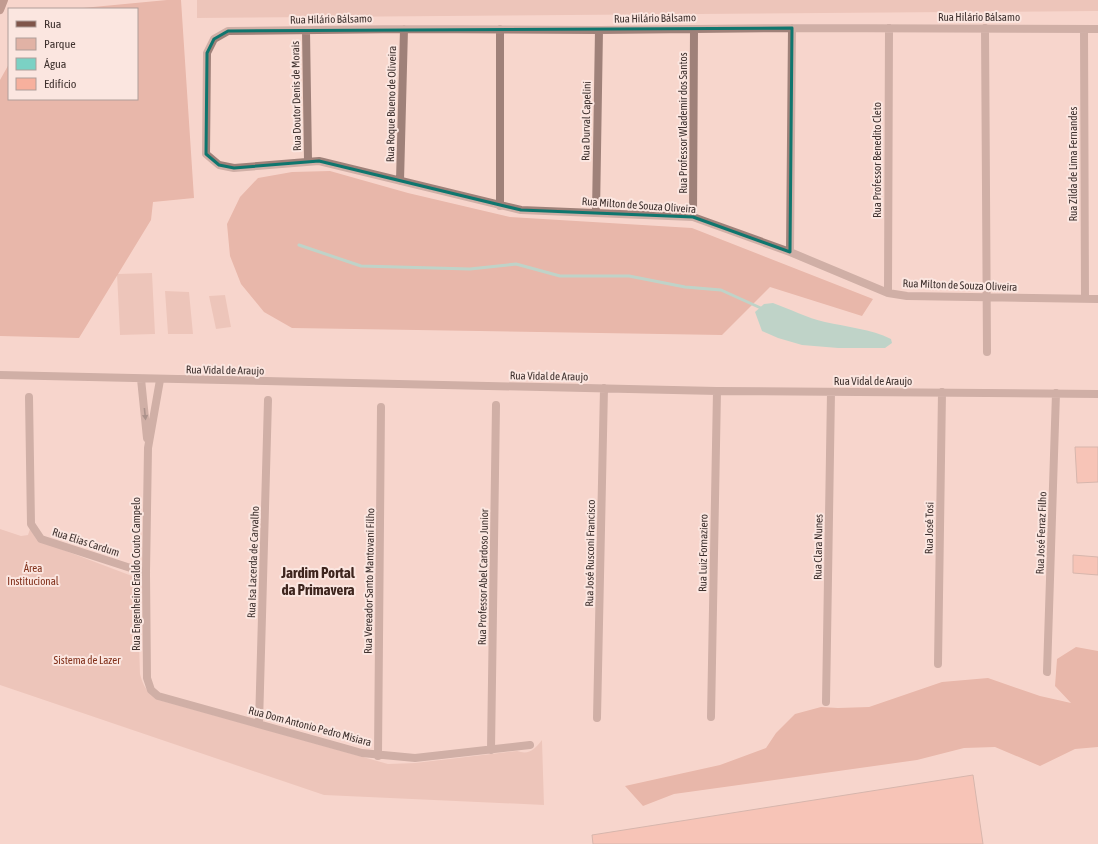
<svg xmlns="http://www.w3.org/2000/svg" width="1098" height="844" viewBox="0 0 1098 844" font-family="'Asap Condensed',sans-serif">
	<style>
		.green { fill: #e1b2a5 }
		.forest { fill: #d69280 }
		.water { fill: #7bd1c4 }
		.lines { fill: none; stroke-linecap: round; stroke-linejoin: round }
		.stream { stroke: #7bd1c4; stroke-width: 3 }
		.building { fill: #f7b09d; stroke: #ae8f86 }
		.minor { stroke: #9f8179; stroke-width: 8 }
		.secondary { stroke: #7f554a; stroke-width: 8 }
		.oneway { fill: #51413d }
		.marked { fill: none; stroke: #0f766e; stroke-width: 3; stroke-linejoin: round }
		.labels { text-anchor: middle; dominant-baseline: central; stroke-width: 4; stroke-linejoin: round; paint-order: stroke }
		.street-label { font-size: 11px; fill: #3e312e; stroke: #fbe6e0 }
		.park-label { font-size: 11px; fill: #81301a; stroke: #fbe6e0 }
		.district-label { font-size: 15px; font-weight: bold; fill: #3e251e; stroke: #fbe6e0 }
	</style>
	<rect width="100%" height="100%" fill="#f7d6cc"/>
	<!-- green -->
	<path class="green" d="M197,0H1098V11L197,18Z
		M152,273L155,334L120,335L117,274Z
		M165,291L189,292L193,334H168Z
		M225,295L231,327L216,329L209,296Z
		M0,529L21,536L28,535L30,529L37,540L132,576L137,579L140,674C143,686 148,694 159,700L388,764L415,763L517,751C529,755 534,750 542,740L544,805L324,795L0,685Z"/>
	<!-- forest -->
	<path class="forest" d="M167,0H181L194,198L153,202L151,220L79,338L0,336V80L9,64V99H137V9H72Z
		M330,171L408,193L510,217L692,228L873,299L862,316L770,287L722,335L292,328L264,312L241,284L230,256L227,224L240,197L258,178L292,172Z
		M1076,647L1098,651V747L1075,749L1040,766L995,747L964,748L917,760L674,794L643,806L625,786L720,765L766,748L776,733L795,714L821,707L838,708L869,707L942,682L988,678L1040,696L1071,703L1055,686L1057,659Z"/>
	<!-- water -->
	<path class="water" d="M773,303C790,309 807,318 825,322C847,327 871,329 891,339L892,343L885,348H838L802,345L778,338L762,331L755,312L764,304Z"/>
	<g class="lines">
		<!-- stream -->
		<path class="stream" d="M299,245L361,266L470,269L516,264L560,276H629L685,287L721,290L763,309"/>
	</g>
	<!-- building -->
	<path class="building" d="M1075,447H1098V482L1077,483Z
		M1073,555L1098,557V575L1073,573Z
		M973,775L983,844H593L592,835Z"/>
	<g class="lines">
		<!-- minor -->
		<path class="minor" d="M985,28L987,352
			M1084,29L1085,299
			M1098,29L792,28L599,30L404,29L228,31L214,39L207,53L206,154L219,165L234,168L319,161L521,210L693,217L790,252L888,293L907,296L1098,299
			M306,31L308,161
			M400,181L404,29
			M500,206V29
			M596,212L599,30
			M693,217L694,29
			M790,252L792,28
			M888,293L889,28
			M0,375L717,391L1098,394
			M141,379L147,438
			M160,380L148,448L146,573L147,678L151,690L158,696L362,753L415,758L530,745
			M29,397L31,524L41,539L146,573
			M938,664L942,392
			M1047,672L1056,393
			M826,702L831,392
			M711,717L717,391
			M597,718L604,388
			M259,724L268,400
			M491,750L496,405
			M378,756L381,407"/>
		<!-- secondary -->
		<path class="secondary" d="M0,10L4,0"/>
	</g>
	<!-- one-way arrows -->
	<defs><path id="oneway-solid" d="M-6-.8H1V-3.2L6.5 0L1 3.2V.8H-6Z"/></defs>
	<use class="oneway" href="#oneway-solid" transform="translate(145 414) rotate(84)"/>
	<!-- marked area -->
	<path d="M0 0H1098V844H0ZM792,28L790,252L693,217L521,210L319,161L234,168L219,165L206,154L207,53L214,39L228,31Z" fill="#f7d6cc" fill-opacity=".55" fill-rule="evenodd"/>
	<path class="marked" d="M792,28L790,252L693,217L521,210L319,161L234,168L219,165L206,154L207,53L214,39L228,31Z"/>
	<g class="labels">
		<!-- street labels -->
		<g class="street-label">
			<text x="979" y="17">Rua Hilário Bálsamo</text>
			<text transform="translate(655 18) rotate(-1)">Rua Hilário Bálsamo</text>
			<text transform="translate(331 19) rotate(-1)">Rua Hilário Bálsamo</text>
			<text transform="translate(296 96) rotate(-91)">Rua Doutor Denis de Morais</text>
			<text transform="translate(391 104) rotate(-89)">Rua Roque Bueno de Oliveira</text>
			<text transform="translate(586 121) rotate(-89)">Rua Durval Capelini</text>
			<text transform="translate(683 123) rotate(-90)">Rua Professor Wlademir dos Santos</text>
			<text transform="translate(877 160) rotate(-90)">Rua Professor Benedito Cleto</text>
			<text transform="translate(1073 164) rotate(-90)">Rua Zilda de Lima Fernandes</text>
			<text transform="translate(639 205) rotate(4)">Rua Milton de Souza Oliveira</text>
			<text transform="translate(960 285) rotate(2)">Rua Milton de Souza Oliveira</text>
			<text transform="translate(225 370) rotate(1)">Rua Vidal de Araujo</text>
			<text transform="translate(549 376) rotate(1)">Rua Vidal de Araujo</text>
			<text x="873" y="381">Rua Vidal de Araujo</text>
			<text transform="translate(929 528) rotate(-89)">Rua José Tosi</text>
			<text transform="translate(1041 533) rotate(-88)">Rua José Ferraz Filho</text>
			<text transform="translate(86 542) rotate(18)">Rua Elias Cardum</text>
			<text transform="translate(818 547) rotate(-89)">Rua Clara Nunes</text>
			<text transform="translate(590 553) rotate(-89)">Rua José Rusconi Francisco</text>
			<text transform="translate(703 553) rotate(-89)">Rua Luiz Fornaziero</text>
			<text transform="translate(253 562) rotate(-88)">Rua Isa Lacerda de Carvalho</text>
			<text transform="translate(136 574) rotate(-90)">Rua Engenheiro Eraldo Couto Campelo</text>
			<text transform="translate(483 577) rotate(-89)">Rua Professor Abel Cardoso Junior</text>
			<text transform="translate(369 581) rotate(-89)">Rua Vereador Santo Mantovani Filho</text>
			<text transform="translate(310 726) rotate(15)">Rua Dom Antonio Pedro Misiara</text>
		</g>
		<!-- park labels -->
		<g class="park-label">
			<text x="33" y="568">Área<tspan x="33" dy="13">Institucional</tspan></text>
			<text x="87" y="660">Sistema de Lazer</text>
		</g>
		<!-- district labels -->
		<g class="district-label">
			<text x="318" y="572">Jardim Portal<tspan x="318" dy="17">da Primavera</tspan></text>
		</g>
	</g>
	<!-- legend -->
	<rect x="8" y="8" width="130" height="92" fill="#fbe6e0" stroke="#af9e99"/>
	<rect x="16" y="21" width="20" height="6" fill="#7f554a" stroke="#af9e99"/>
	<text x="44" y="28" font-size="12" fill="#3e312e">Rua</text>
	<rect x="16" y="38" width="20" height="12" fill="#e1b2a5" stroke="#af9e99"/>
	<text x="44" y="48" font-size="12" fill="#3e312e">Parque</text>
	<rect x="16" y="58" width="20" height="12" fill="#7bd1c4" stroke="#af9e99"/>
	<text x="44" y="68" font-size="12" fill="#3e312e">Água</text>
	<rect x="16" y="78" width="20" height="12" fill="#f7b09d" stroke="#af9e99"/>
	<text x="44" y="88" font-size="12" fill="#3e312e">Edifício</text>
</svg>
